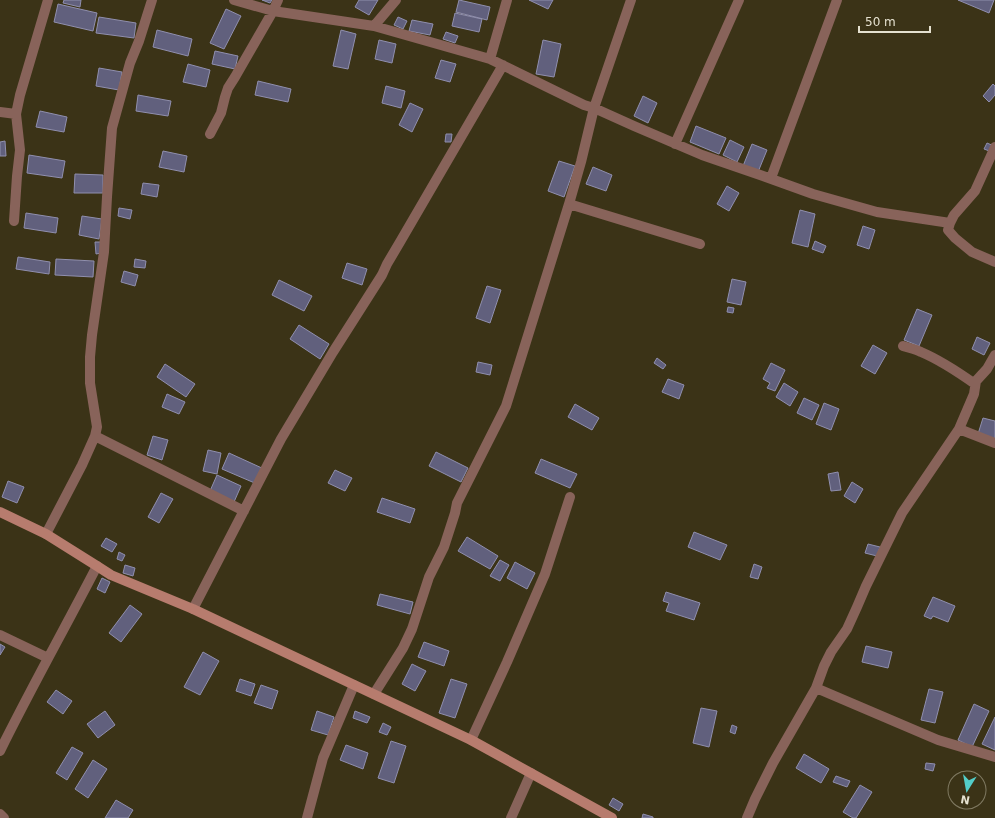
<svg xmlns="http://www.w3.org/2000/svg" width="995" height="818" viewBox="0 0 995 818" font-family="'DejaVu Sans',sans-serif">
	<style>
		.building { fill: #61607d; stroke: #908fae }
		.lines { fill: none; stroke-linecap: round; stroke-linejoin: round }
		.street { stroke: #88635a; stroke-width: 10 }
		.secondary { stroke: #b77c6e; stroke-width: 10 }
	</style>
	<rect width="100%" height="100%" fill="#3b3317"/>
	<!-- building -->
	<path class="building" d="M64,0H81L80,7L63,3Z
		M262,0H272L270,3Z
		M359,0H378L369,15L355,7Z
		M459,0L490,7L487,20L456,12Z
		M529,0H553L548,9Z
		M958,0H994L989,13Z
		M58,4L97,13L93,31L54,22Z
		M226,9L241,16L224,49L210,43Z
		M455,13L482,19L479,32L452,26Z
		M99,17L136,23L134,38L96,33Z
		M398,17L407,21L403,29L394,25Z
		M412,20L433,24L430,35L409,31Z
		M157,30L192,39L188,56L153,47Z
		M341,30L356,34L348,69L333,66Z
		M446,32L458,36L455,43L443,39Z
		M379,40L396,44L392,63L375,59Z
		M543,40L561,44L554,77L536,74Z
		M215,51L238,56L235,69L212,64Z
		M441,60L456,64L450,82L435,78Z
		M188,64L210,70L206,87L183,82Z
		M99,68L122,72L119,90L96,86Z
		M258,81L291,89L288,102L255,95Z
		M993,84L995,86V95L989,102L983,96Z
		M386,86L405,91L401,108L382,103Z
		M138,95L171,101L168,116L136,111Z
		M643,96L657,103L648,123L634,116Z
		M410,103L423,109L412,132L399,125Z
		M40,111L67,117L64,132L36,127Z
		M696,126L726,138L719,154L690,142Z
		M446,134H452L451,142H445Z
		M730,140L744,147L737,162L723,155Z
		M5,141L6,156H0V142Z
		M987,143L994,146L992,152L984,149Z
		M752,144L767,150L758,172L743,166Z
		M163,151L187,156L184,172L159,167Z
		M29,155L65,161L62,178L27,173Z
		M559,161L575,166L564,197L548,191Z
		M593,167L612,175L606,191L586,184Z
		M75,174L103,175V193H74Z
		M143,183L159,185L157,197L141,194Z
		M727,186L739,193L729,211L717,204Z
		M119,208L132,210L130,219L118,216Z
		M800,210L815,214L808,247L792,243Z
		M26,213L58,218L56,233L24,228Z
		M82,216L102,219L99,239L79,235Z
		M863,226L875,230L869,249L857,245Z
		M815,241L826,246L823,253L812,249Z
		M95,242H101V253L96,254Z
		M18,257L50,262L49,274L16,269Z
		M56,259L94,261L93,277L55,275Z
		M135,259L146,261L145,268L134,267Z
		M347,263L367,269L362,285L342,278Z
		M124,271L138,275L135,286L121,282Z
		M732,279L746,282L741,305L727,302Z
		M279,280L312,296L304,311L272,295Z
		M487,286L501,290L490,323L476,318Z
		M728,307L734,308L733,313L727,312Z
		M917,309L932,315L919,346L904,340Z
		M299,325L329,344L320,359L290,339Z
		M977,337L990,343L984,355L972,349Z
		M873,345L887,353L875,374L861,366Z
		M657,358L666,365L663,369L654,363Z
		M478,362L492,365L490,375L476,372Z
		M771,363L785,370L775,391L767,388L770,383L763,379Z
		M165,364L195,384L186,397L157,377Z
		M668,379L684,385L679,399L662,392Z
		M784,383L798,392L790,406L776,397Z
		M167,394L185,402L179,414L162,407Z
		M804,398L819,405L812,420L797,413Z
		M824,403L839,409L831,430L816,424Z
		M575,404L599,418L592,430L568,417Z
		M983,418L995,421V439L978,434Z
		M153,436L168,440L162,460L147,455Z
		M208,450L221,453L217,474L203,471Z
		M436,452L468,468L461,482L429,466Z
		M229,453L264,469L257,484L222,469Z
		M541,459L577,474L570,488L535,473Z
		M335,470L352,478L345,491L328,483Z
		M838,472L841,490L831,491L828,474Z
		M217,475L241,486L234,502L210,491Z
		M8,481L24,487L17,503L2,497Z
		M852,482L863,489L855,503L844,496Z
		M161,493L173,499L159,523L148,517Z
		M382,498L415,509L410,523L377,512Z
		M694,532L727,545L720,560L688,547Z
		M467,537L498,556L490,569L458,551Z
		M106,538L117,544L112,552L101,546Z
		M868,544L880,547L877,556L865,553Z
		M119,552L125,555L122,561L117,559Z
		M500,560L509,565L500,581L490,576Z
		M515,562L535,573L527,589L507,578Z
		M754,564L762,567L758,579L750,577Z
		M125,565L135,568L133,576L123,573Z
		M102,578L110,582L105,593L97,589Z
		M666,592L700,603L694,620L666,611L669,603L663,601Z
		M380,594L413,602L410,614L377,605Z
		M933,597L955,606L948,622L933,616L931,619L924,616Z
		M130,605L142,614L121,642L109,633Z
		M424,642L449,651L444,666L418,657Z
		M0,644L5,647L0,655Z
		M866,646L892,652L888,668L862,662Z
		M203,652L219,661L200,695L184,687Z
		M412,664L426,671L415,691L402,684Z
		M240,679L255,684L251,696L236,691Z
		M451,679L467,684L455,718L439,713Z
		M261,685L278,691L272,709L254,703Z
		M929,689L943,692L935,723L921,720Z
		M56,690L72,701L63,714L47,702Z
		M974,704L989,711L972,747L958,740Z
		M701,708L717,711L709,747L693,743Z
		M105,711L115,725L98,738L87,724Z
		M317,711L334,717L328,735L311,730Z
		M355,711L370,717L367,723L353,718Z
		M995,717V750L982,744Z
		M383,723L391,727L387,735L379,732Z
		M732,725L737,727L735,734L730,732Z
		M391,741L406,746L394,783L378,778Z
		M346,745L368,753L363,769L340,760Z
		M72,747L83,753L67,780L56,773Z
		M804,754L829,769L821,783L796,768Z
		M93,760L107,769L88,798L75,789Z
		M926,763L935,764L933,771L925,769Z
		M836,776L850,781L847,787L833,782Z
		M860,785L872,792L856,818H853L843,812Z
		M613,798L623,804L619,811L609,805Z
		M116,800L133,810L128,818H105Z
		M643,814L653,817V818H642Z"/>
	<g class="lines">
		<!-- street -->
		<path class="street" d="M234,0L273,11L374,26L490,59L584,105L594,108L631,0
			M374,26L396,0
			M490,59L507,0
			M0,112L16,114
			M210,134L221,113L225,97L228,88L235,77L273,11L278,0
			M675,144L739,0
			M995,147L975,191L954,215L950,223L948,230L955,238L972,252L995,262
			M771,178L837,0
			M569,204L700,244
			M14,221L17,176L20,150L16,114L20,95L48,0
			M903,346C909,348 915,349 921,352C940,360 958,372 975,384
			M959,429L995,443
			M95,436L244,511
			M46,534L82,465L95,436L97,427L90,383V357L92,335L104,252L107,197L112,128L130,63L139,41L152,0
			M193,609L281,439L333,352L382,275L387,264L400,242L503,65
			M0,635L48,658
			M816,688L938,740L995,757
			M374,694L403,648L412,629L429,577L444,547L455,513L457,503L506,406L569,204L581,162L594,108L634,126L702,155L763,176L813,194L877,212L950,223
			M471,740L507,662L545,574L570,497
			M0,751C31,688 65,628 97,566
			M0,814L4,818
			M307,818L323,758L354,685
			M511,818L531,773
			M747,818L755,799L773,763L816,688L824,666L831,652L847,629L857,607L866,586L902,513L959,429L974,394L976,381L987,369L995,355"/>
		<!-- secondary -->
		<path class="secondary" d="M0,512L46,534L97,566L111,575L193,609L471,740L612,818"/>
	</g>
	<!-- north arrow -->
	<g transform="translate(967 790) rotate(191)"><circle r="19" fill="#3b3317" stroke="#7f7961"/>
	<path d="M0-3L7 15L0 10L-7 15Z" fill="#53cdc9"/>
	<text y="-6" font-size="11" font-weight="bold" text-anchor="middle" fill="#e5e1d0">N</text>
	</g>
	<!-- scale -->
	<path d="M859 26v6h71v-6" fill="none" stroke="#e5e1d0" stroke-width="2"/>
	<text x="865" y="26" font-size="12" fill="#e5e1d0" stroke="#3b3317" stroke-width="3" paint-order="stroke">50 m</text>
</svg>
